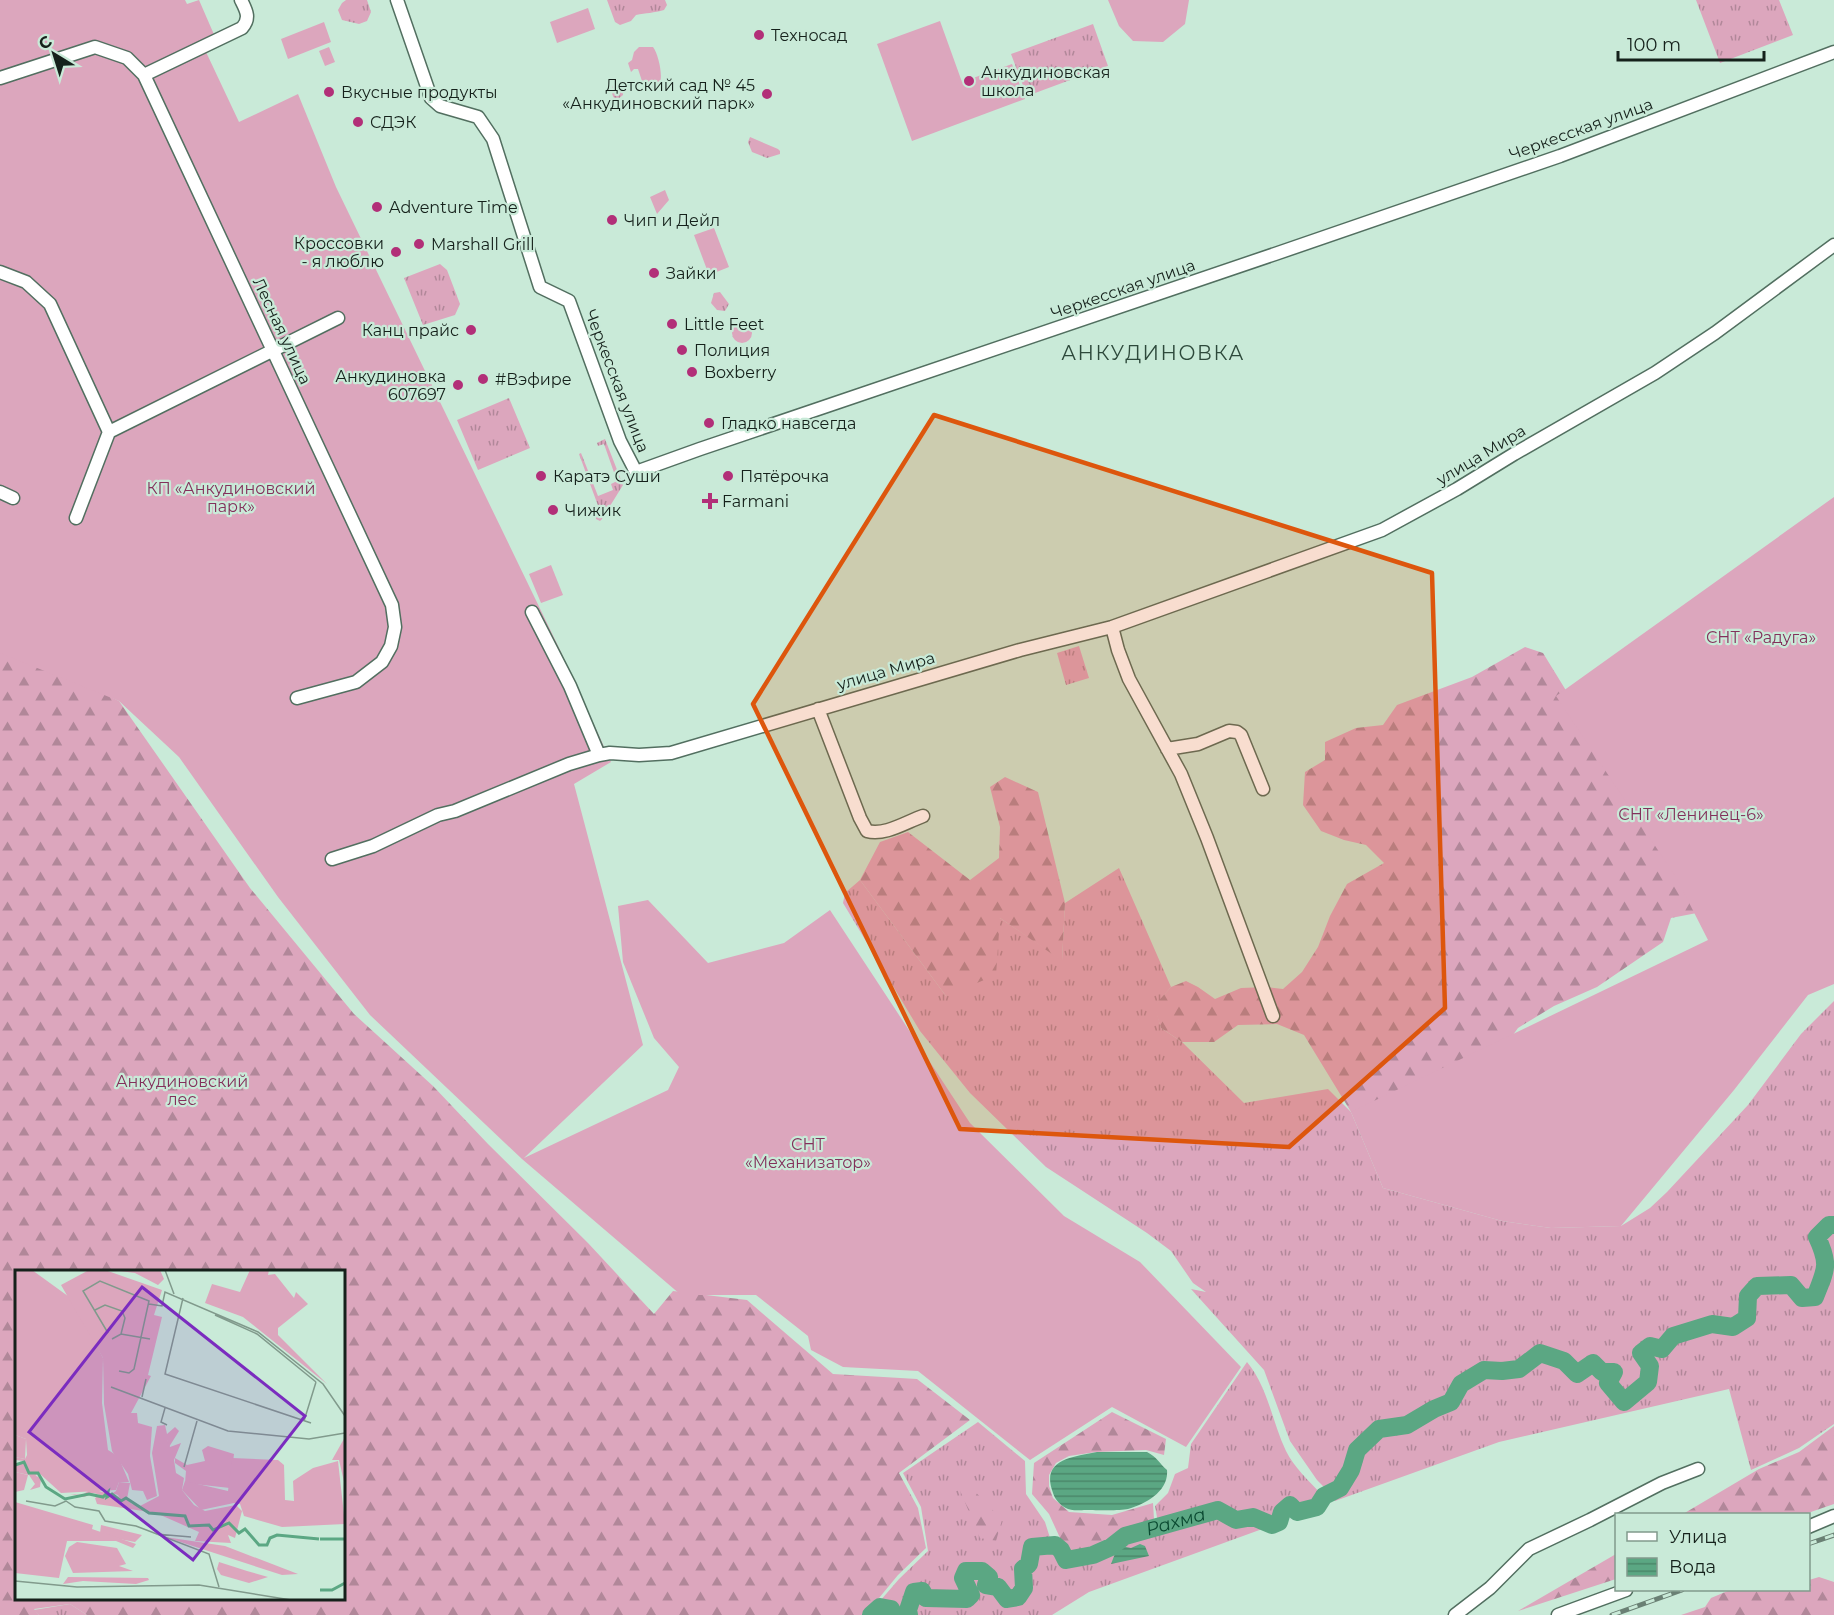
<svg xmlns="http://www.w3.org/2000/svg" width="1834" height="1615" viewBox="0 0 1834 1615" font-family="Montserrat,sans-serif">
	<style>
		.grass { fill: url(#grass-tufts) }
		.forest { fill: url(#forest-firs); fill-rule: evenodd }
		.garden { fill: #dca6bd }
		.water { fill: url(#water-rules) }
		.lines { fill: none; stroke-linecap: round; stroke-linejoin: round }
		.river { stroke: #5ba783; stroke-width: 18 }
		.minor-casing { stroke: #526f60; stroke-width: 15 }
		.minor { stroke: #fff; stroke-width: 12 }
		.rail-casing { stroke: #6a8074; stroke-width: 5 }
		.rail { stroke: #c9ead8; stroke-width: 3; stroke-dasharray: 9; stroke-linecap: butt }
		.marked { fill: #dd560d; fill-opacity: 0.2; stroke: #dd560d; stroke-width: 4.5; stroke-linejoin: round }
		.poi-dot { fill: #b22f78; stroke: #c9ead8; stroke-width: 2 }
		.labels { text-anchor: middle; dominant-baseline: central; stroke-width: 4.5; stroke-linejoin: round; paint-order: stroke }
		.poi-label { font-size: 16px; fill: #15211b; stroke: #c9ead8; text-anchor: start }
		.street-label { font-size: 16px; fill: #15211b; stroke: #c9ead8 }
		.park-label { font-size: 16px; fill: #83305b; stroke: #c9ead8 }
		.water-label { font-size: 18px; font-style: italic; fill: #0a4a31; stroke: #c9ead8 }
		.quarter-label { font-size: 20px; letter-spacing: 1.5px; fill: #2d493b; stroke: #c9ead8 }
		.inset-river { fill: none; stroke: #5ba783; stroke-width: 3 }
		.inset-road { fill: none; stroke: #819a8c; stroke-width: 1.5 }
		.view { fill: #7b2cbf; fill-opacity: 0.15; stroke: #7b2cbf; stroke-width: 3 }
		.inset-edge { fill: none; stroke: #15211b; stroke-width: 3 }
	</style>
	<defs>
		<pattern id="grass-tufts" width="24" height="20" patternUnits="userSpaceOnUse" patternTransform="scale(1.5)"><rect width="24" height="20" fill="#dca6bd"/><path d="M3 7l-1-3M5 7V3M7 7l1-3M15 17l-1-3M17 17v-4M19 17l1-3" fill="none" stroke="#b18799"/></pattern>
		<pattern id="forest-firs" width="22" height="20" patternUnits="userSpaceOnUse" patternTransform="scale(1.5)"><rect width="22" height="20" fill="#dca6bd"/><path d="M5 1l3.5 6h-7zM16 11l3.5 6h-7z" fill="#b18799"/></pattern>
		<pattern id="water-rules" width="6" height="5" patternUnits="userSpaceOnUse" patternTransform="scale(1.5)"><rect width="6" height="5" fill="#5ba783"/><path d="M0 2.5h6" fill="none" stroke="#4a886a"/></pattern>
	</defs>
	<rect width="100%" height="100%" fill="#c9ead8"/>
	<!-- grass -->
	<path class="grass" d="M346,0H367L371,12L367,21L359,24L342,20L338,10L342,3Z
		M607,0H665L667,5L664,10C654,13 646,13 636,15L631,21L620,25L615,22Z
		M1696,0H1779L1793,35L1720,63Z
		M1093,24L1108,66L1027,96L1011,54Z
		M329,47L335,62L325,66L319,51Z
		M618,82C623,85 623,89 623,95L618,99L614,98C611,93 611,88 614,83Z
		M750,137L778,149L780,151V154L767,158L752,152L748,142Z
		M665,190L669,200L657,214L650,197Z
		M440,264L447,270L460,304L455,315L423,325L404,278Z
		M720,292L729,304L725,311L717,310L711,303L714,293Z
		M732 333a10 10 0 1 1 20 0a10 10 0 1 1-20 0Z
		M509,398L530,448L478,470L457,420Z
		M605,439L623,485L602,519L600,521L596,519L595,513L600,511L579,454L581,453L598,496L613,490L611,484L617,481L604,444L598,446L597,443Z
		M1079,646L1089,678L1066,685L1057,653Z
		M1119,868L1171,987L1155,1006L1161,1028L1182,1042L1244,1103L1328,1089L1351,1112L1383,1188L1502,1221L1551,1228L1621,1226L1650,1208L1667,1192L1748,1105L1801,1034L1834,1001V1220H1831L1814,1235C1826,1263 1823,1267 1812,1294L1803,1295L1793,1282L1757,1284L1745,1294L1743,1317L1733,1324L1713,1321L1672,1334L1660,1345L1649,1343L1638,1353L1647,1368L1644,1379L1624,1397L1612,1383L1616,1369H1603L1593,1360L1577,1371L1565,1357L1540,1350L1518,1366L1485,1367L1461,1381L1449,1400L1438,1404L1407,1422L1377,1427L1354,1449L1347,1470L1338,1484L1328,1491L1317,1480L1290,1441L1264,1370L1191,1289L1206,1292L1193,1283L1171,1251L1147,1233L1046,1167L970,1093L920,1031L843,903L845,893L860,880L946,996L1000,918L1062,960L1065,903Z
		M1831,1228H1834V1424L1799,1448L1751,1470L1729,1389L1499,1442L1335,1501L1331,1497L1342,1490L1354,1471L1359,1452L1379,1432L1409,1427L1453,1405L1465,1386L1485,1373L1503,1374L1521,1370L1540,1356L1563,1363L1576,1377L1592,1367L1600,1374L1608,1375L1606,1385L1625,1406L1651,1383L1654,1366L1644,1354L1650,1349L1662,1352L1675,1339L1713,1327L1733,1330L1750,1319L1751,1298L1759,1289L1790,1287L1802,1302L1818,1299L1830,1266L1828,1252L1822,1238Z
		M1247,1362C1268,1387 1272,1422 1286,1451C1294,1467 1309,1481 1321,1494L1314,1504L1298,1508L1290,1503L1280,1509L1276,1519L1269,1520L1252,1515L1235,1517L1218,1507L1158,1523L1155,1506L1168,1493L1175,1474L1188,1468L1191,1444Z
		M978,1422L1025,1461L1026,1494L1045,1522L1051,1541L1029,1546L1025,1562L1020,1571L1018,1591L1008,1593L1001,1585L993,1584V1574L985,1568L964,1567L959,1574L964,1595L929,1594L924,1588H913L905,1604V1615H900L893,1604L880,1601L899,1579L928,1551L921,1507L903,1473Z
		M1218,1515L1233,1523L1252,1520L1265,1528L1089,1592L1052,1615H914L913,1609L919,1598L923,1601L967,1603L975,1595L969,1576L984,1579L983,1588L995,1592L1005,1602L1017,1601L1026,1595L1027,1571L1033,1565L1036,1550L1055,1551L1065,1564L1110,1551L1128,1540Z
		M70,1604L87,1615H39L34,1610Z"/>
	<!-- forest -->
	<path class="forest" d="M0,643L119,701L250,888L354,1014L433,1086L488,1144L588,1243L654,1314L673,1291L747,1300L833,1374L917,1379L970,1420L899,1473L918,1508L926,1548L898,1575L865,1615H87L70,1604L34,1609L39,1615H0ZM16,1272H344V1598H16Z
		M1525,647L1543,653L1702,912L1671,918L1663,942L1597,987L1554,1006L1518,1028L1494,1061L1364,1127L1351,1112L1304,1035L1277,1024L1238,1025L1214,1042H1182L1161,1028L1154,1006L1171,987L1186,981L1198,987L1215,999L1241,988L1267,987L1283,989L1302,972L1318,947L1330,916L1347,884L1384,863L1366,845L1344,840L1321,831L1303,805L1305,772L1325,760V742L1356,728L1383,725L1397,705L1472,677Z
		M1005,777L1038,792L1065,903L1062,961L1000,918L996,975L946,996L860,880L880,842L908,832L970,880L999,858L1000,827L990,787Z
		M1112,1412L1166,1439L1164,1455L1146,1450L1096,1452L1069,1456L1056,1463L1049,1475V1486L1053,1498L1069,1512L1112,1515L1153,1503L1154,1519L1094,1549L1070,1553L1061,1540L1049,1514L1032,1494L1034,1463Z
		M1834,1426V1504L1805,1514H1683L1759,1469L1799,1452Z
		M965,1481L1002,1520L996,1541L980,1538L959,1488Z
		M1616,1554V1579L1518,1611Z
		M1819,1577L1834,1582V1615H1681L1705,1607L1711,1598L1730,1590H1808L1809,1580Z"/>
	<!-- garden -->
	<path class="garden" d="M0,0H185L187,4L199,0L219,46L206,52L239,122L298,94L336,187L561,652L611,762L574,784L643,1045L524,1158L668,1090L679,1067L654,1038L623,962L618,906L648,900L708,963L784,943L830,910L970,1123L1064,1216L1140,1262L1241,1367L1186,1447L1112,1407L1030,1460L918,1371L843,1367L811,1350L808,1336L756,1295H681L522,1159L370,1015L278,897L179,757L119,701L0,653Z
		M1108,0H1189L1185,24L1163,42L1133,41L1119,26Z
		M588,8L595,29L557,43L550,22Z
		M940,21L962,82L1012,64L1025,99L912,141L877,44Z
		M324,22L331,42L288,59L281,39Z
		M639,47H653C658,53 663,75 660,82C659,86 656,87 653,89L643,84L638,69H634L631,72L628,63L632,60L634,52Z
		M714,228L729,267L709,275L694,235Z
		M1834,497V984L1808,995L1734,1090L1621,1226L1551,1228L1502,1221L1383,1188L1351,1112L1708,940L1677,879L1556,696Z
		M551,565L563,595L541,603L529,574Z"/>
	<!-- water -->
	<path class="water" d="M1097,1452H1147C1157,1457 1159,1463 1167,1470C1169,1491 1146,1504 1128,1509C1120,1511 1096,1510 1086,1510C1081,1510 1073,1511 1068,1509C1061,1506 1055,1500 1053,1493C1040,1459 1073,1457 1097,1452Z
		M1140,1544L1145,1546L1149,1556L1111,1564L1116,1551L1121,1546L1131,1548Z"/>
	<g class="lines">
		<!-- river -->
		<g class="river">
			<path d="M871,1615L880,1607L891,1609L894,1615"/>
			<path id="s1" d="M909,1615L908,1610L914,1592L922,1591L926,1598L967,1599L971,1595L963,1578L966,1571H982L989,1577L986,1585L998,1587L1007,1599L1018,1597L1024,1588L1023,1569L1029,1564L1032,1547L1055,1545L1061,1550L1066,1560L1093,1555L1111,1547L1125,1536L1218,1510L1236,1520L1253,1517L1272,1525L1279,1522L1282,1512L1290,1505L1297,1512L1317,1507L1324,1496L1340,1488L1351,1470L1357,1450L1379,1429L1407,1425L1434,1409L1451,1402L1461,1384L1484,1370L1502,1371L1519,1369L1540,1353L1564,1361L1577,1374L1593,1363L1602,1372H1614L1608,1383L1624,1402L1648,1382L1650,1366L1641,1353L1650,1346L1662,1349L1673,1336L1712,1324L1733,1327L1747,1318L1748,1296L1757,1286L1791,1285L1802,1298L1815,1297C1826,1269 1830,1265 1817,1237L1829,1225H1834"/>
		</g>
		<defs>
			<path id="minor" d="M397,0L431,98L440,106L478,117L493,139L540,287L569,301L620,441L636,472L700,449L1275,254L1560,156L1834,52
				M144,75L242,28C251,18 246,10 241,0
				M0,78L95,47L127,58L144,75L392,605L395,627L391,646L382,662L356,682L297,698
				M0,272L26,282L50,304L109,432
				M0,492L13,498
				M76,518L109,432L338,318
				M532,612L570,686L599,755
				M1112,627L1118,650L1129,679L1181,774L1207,838L1273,1016
				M818,709L860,818L867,831C885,836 906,822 923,816
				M1167,749L1198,744L1229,731L1237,732L1241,735L1263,789
				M332,859L373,846L438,815L455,811L569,764L599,755L610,753L639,755L671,753L1020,650L1112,627L1382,530L1457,489L1514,454L1655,373L1715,333L1834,245
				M1808,1527L1834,1516
				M1455,1615L1490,1588L1529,1549L1590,1520L1662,1483L1698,1469
				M1558,1615L1626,1590"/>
		</defs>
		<!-- minor casing -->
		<use href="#minor" class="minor-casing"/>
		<!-- minor -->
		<use href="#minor" class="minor"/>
		<defs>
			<path id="rail" d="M1808,1544L1834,1535
				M1612,1615L1682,1590"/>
		</defs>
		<!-- rail casing -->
		<use href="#rail" class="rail-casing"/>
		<!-- rail -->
		<use href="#rail" class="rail"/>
	</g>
	<!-- marked area -->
	<path class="marked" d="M934,415L1432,573L1445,1008L1289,1147L960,1129L753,704Z"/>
	<!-- markers -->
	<g class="poi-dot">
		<circle cx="759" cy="35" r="6"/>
		<circle cx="969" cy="81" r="6"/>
		<circle cx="329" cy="92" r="6"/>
		<circle cx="767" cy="94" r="6"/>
		<circle cx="358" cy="122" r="6"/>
		<circle cx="377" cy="207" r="6"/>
		<circle cx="612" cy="220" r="6"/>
		<circle cx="419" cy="244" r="6"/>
		<circle cx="396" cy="252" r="6"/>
		<circle cx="654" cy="273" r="6"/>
		<circle cx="672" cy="324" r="6"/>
		<circle cx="471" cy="330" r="6"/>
		<circle cx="682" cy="350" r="6"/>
		<circle cx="692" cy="372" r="6"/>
		<circle cx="483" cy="379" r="6"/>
		<circle cx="458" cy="385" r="6"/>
		<circle cx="709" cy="423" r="6"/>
		<circle cx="541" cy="476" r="6"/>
		<circle cx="728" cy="476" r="6"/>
		<path d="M707 492h6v6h6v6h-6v6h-6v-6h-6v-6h6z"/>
		<circle cx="553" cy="510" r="6"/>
	</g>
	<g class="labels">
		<!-- poi labels -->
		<g class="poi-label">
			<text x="771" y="35">Техносад</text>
			<text x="981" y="72">Анкудиновская<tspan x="981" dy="18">школа</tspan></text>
			<text x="755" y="85" text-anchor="end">Детский сад № 45<tspan x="755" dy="18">«Анкудиновский парк»</tspan></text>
			<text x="341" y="92">Вкусные продукты</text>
			<text x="370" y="122">СДЭК</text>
			<text x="389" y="207">Adventure Time</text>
			<text x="624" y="220">Чип и Дейл</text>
			<text x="384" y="243" text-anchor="end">Кроссовки<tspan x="384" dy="18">- я люблю</tspan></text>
			<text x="431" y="244">Marshall Grill</text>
			<text x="666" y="273">Зайки</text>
			<text x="684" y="324">Little Feet</text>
			<text x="459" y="330" text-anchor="end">Канц прайс</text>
			<text x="694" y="350">Полиция</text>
			<text x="704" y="372">Boxberry</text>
			<text x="446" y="376" text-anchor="end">Анкудиновка<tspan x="446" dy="18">607697</tspan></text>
			<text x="495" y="379">#Вэфире</text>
			<text x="721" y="423">Гладко навсегда</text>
			<text x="553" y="476">Каратэ Суши</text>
			<text x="740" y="476">Пятёрочка</text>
			<text x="722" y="501">Farmani</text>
			<text x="565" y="510">Чижик</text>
		</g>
		<!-- street labels -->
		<g class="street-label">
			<text transform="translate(1581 129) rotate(-20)">Черкесская улица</text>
			<text transform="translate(1123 289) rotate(-19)">Черкесская улица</text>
			<text transform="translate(282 331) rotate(65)">Лесная улица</text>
			<text transform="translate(617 381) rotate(69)">Черкесская улица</text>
			<text transform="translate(1481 455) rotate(-31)">улица Мира</text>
			<text transform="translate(886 671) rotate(-16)">улица Мира</text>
		</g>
		<!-- park labels -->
		<g class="park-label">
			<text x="231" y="488">КП «Анкудиновский<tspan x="231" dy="18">парк»</tspan></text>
			<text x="1761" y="637">СНТ «Радуга»</text>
			<text x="1691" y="814">СНТ «Ленинец-6»</text>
			<text x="182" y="1081">Анкудиновский<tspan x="182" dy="18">лес</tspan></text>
			<text x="808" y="1144">СНТ<tspan x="808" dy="18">«Механизатор»</tspan></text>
		</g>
		<!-- water labels -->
		<g class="water-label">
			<text stroke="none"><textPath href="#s1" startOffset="400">Рахма</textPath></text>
		</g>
		<!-- quarter labels -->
		<g class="quarter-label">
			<text x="1153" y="353">АНКУДИНОВКА</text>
		</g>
	</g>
	<!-- overview -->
	<g transform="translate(15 1270)">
		<rect width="330" height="330" fill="#c9ead8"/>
		<path d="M97,0H145L149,9L143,15L120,3ZM142,156V173L152,169L155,177L166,173L159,190L161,203L169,208L167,220L179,235L190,241L221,235L227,241L220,268L213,265L216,273L180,271L184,262L141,243L82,234L80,228L85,225L79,223L69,227L55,224L67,225L76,219L92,223V228L97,224L101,228L103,226L105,231L107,232L103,225L97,223L93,226L101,221L104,212L115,213L112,229L117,234L125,236L144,226L137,183ZM0,165L11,169L10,189L0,187ZM8,192L14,203L26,208L25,217L15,220L20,214L14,205L0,202L1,194Z" fill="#dca6bd"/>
		<path d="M0,0H17L57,29L88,88L87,133L93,180L103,186L114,212H104L101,220L46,223L24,203L19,207L16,205L9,191L0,190V187L10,189L12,185L11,169L0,165ZM235,0H254L253,5L260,4L279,28L281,22L293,34L263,58V65L312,114L228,47L190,33L197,14L225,22ZM150,155L152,164L160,157L164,161L154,177L152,170L148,174L142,173V156ZM330,167V216L324,190H317ZM193,176L219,184L215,218L170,213L171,201L160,193V188L172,195L190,191L187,180ZM86,255L127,265L120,272L104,269L85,263ZM150,267L210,276L283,304L267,305ZM62,272L102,278L111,294L104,296L118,301L58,303L50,286L54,277ZM204,292L232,301L253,307L234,313L206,305L202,299ZM53,307L133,308L134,310L121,314L68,311L48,314Z" fill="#dca6bd"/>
		<path d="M74,0H90L147,20L139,45L147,47L133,105L136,106L116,143H122L123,153L137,157L135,186L142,226L132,230L128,221L117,220L113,204L97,181L89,134L88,88L46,15ZM217,188L263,190L269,195L270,230L279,231L278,211L298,198L323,191L330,254L267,257L229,246L225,234L219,233L186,240L167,220L170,211L213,221ZM0,202L13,205L9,220L0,222ZM0,232L78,255L77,259L121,274L118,278L101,271H52L44,308L0,303Z" fill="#dca6bd"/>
		<path class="inset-river" d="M0,195L9,192L14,203H23L31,217L50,229L74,224L88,227L93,222L92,227L97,224L106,231L111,228L134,243L170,246L174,256L194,255L198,260L214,253L224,263L230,259L244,275H252L255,268L262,265L304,269M305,269H330M305,320H317L330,313"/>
		<path class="inset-road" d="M150,0L159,24M168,28L150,104L296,153M134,34L147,36L150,22L243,62L308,114L330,146M80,40L90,35L107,41L110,48L106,64M200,45L242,64L301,112M93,63L68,21L85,11L134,31L119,99L114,103L104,101M97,69L106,64L135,69M96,117L213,161L294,169L330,163M127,127L131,109M150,138L146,152L152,155M289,151L301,112M169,197L182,151M11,231L40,236L51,231L60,237L84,241L90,251L121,256L194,284L204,317M141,264L176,267M0,311L62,317L184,315L276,330"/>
		<path class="view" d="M127,17L290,146L178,290L14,162Z"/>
		<rect width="330" height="330" class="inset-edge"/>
	</g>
	<!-- legend -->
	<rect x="1615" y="1513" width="195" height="78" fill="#c9ead8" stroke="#819a8c" stroke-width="1.5"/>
	<rect x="1627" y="1532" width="30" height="9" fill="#ffffff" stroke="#819a8c" stroke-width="1.5"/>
	<text x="1669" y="1543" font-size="18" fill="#15211b">Улица</text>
	<rect x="1627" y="1558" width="30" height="18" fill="url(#water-rules)" stroke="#819a8c" stroke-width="1.5"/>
	<text x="1669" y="1573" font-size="18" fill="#15211b">Вода</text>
	<!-- north arrow -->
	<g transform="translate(54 54) rotate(322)" stroke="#c9ead8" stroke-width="4.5" paint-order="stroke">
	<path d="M0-4.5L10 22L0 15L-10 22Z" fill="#15211b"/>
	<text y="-9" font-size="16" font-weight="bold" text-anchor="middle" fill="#15211b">С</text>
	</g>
	<!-- scale -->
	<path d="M1618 51v9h146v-9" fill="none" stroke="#15211b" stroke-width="3"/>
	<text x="1627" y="51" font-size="18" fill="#15211b" stroke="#c9ead8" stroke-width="4.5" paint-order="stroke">100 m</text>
</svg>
